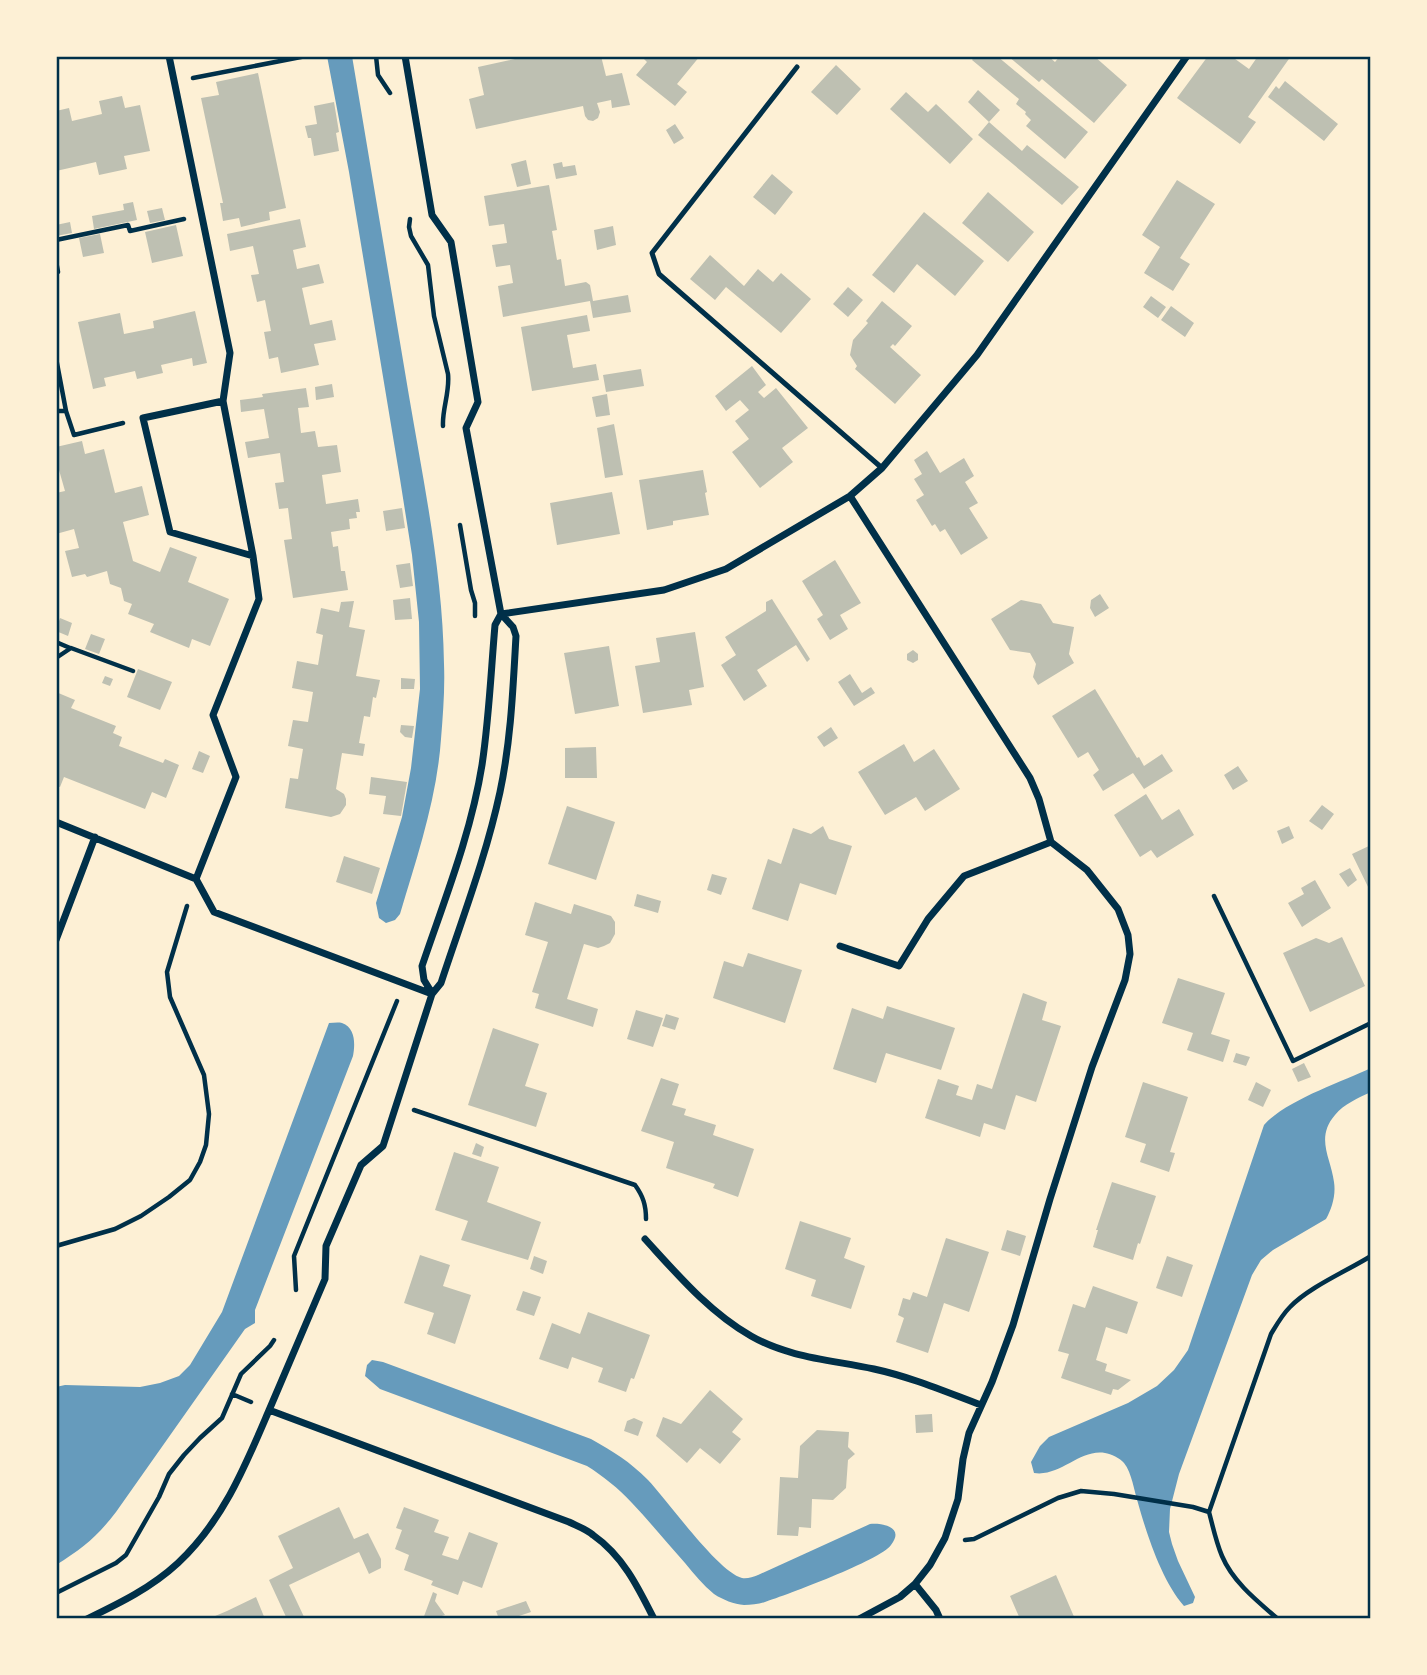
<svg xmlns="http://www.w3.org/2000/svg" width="1427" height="1675" viewBox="0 0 1427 1675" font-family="Quicksand,sans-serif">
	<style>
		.water { fill: #669bbc }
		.building { fill: #bec0b2 }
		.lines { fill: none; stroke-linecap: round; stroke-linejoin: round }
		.path { stroke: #003049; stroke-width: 4.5 }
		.service { stroke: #003049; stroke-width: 5 }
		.minor { stroke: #003049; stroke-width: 7 }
		.neatline { fill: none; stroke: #003049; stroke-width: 2.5 }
	</style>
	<rect width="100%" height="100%" fill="#fdf0d5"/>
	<!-- water -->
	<path class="water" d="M327,56H352C371,169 390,283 409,396C424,484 443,576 444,664C445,689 443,714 441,739C437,798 417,857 400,914L395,920L386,923L379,918L376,903L402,817L411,768L420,689L419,622L412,555L400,479L349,172Z
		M329,1023C333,1023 338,1022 342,1023C356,1028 355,1045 353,1056L255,1310V1323L245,1329L116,1512C96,1538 83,1548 56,1565V1387L65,1385L140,1387L160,1383L179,1376L190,1365L222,1312Z
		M1371,1068V1092C1358,1098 1344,1104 1335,1115C1315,1138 1331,1158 1334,1182C1336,1195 1332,1208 1326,1219L1273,1250L1261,1260L1252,1275L1179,1474L1170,1509L1169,1532L1172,1544L1178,1561L1195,1597L1193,1603L1184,1606C1162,1581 1147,1535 1138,1503C1134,1491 1132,1473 1124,1463C1120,1458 1111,1454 1105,1453C1079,1449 1061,1477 1034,1473L1031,1462L1040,1446L1049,1437L1128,1403L1157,1386L1174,1370L1188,1350L1264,1125C1285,1101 1341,1082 1371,1068Z
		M372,1360L383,1362L591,1439C614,1452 629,1461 648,1480C668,1501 718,1572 742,1578C747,1579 753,1577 758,1575L870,1524C883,1523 905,1527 891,1545C881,1560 786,1595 765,1602C759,1604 751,1605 744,1605C734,1604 723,1600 714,1594C703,1585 694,1574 685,1563C667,1543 650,1522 632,1503C618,1488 603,1476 587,1466L380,1389L365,1376L367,1365Z"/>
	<!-- building -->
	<path class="building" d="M529,56H601L606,76L622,73L630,105L612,108L611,100L597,103L600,112L598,118L593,121L588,120L585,116L583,106L476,129L469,99L484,95L478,67Z
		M641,56H700L677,84L687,92L675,106L636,75L647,62Z
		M975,56H997L1088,132L1065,159L1026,126L1031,120L1025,114L1026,112L1016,104L1019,99L972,60Z
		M1008,56H1048L1055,62L1060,56H1094L1127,85L1094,123L1042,79L1039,82Z
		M1208,56H1231L1249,69L1258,56H1291L1248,117L1256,122L1240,144L1177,98Z
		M836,65L861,89L837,115L811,92Z
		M258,73L286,208L269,212L270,220L241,227L239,218L223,221L220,203H223L201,98L219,95L216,82Z
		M1285,81L1338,124L1324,141L1268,97L1276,86L1279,89Z
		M978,90L1000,110L989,122L968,102Z
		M906,92L928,112L936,104L973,139L950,164L890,109Z
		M122,96L125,108L140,105L150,151L124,156L127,169L99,175L96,162L56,171V111L69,108L72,121L102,114L99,101Z
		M334,102L339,132L336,133L339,151L314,156L311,138H308L305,126L317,124L314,106Z
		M989,122L1022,151L1027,145L1079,187L1062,205L978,135Z
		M675,124L684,138L674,144L666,130Z
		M526,160L531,184L517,187L511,164Z
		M562,162L563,167L575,165L577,175L556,179L553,164Z
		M772,174L793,192L775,215L753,197Z
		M1177,180L1215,204L1180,258L1190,264L1173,291L1144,273L1160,247L1142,235Z
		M549,185L557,230L552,231L557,260L561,259L565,286L586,282L590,285L593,301L628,295L631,312L593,318L590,301L503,317L498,286L513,283L510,265L496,267L492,245L507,243L504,224L489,226L484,196Z
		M988,192L1034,232L1008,262L962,223Z
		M133,202L137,220L94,229L92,216L124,210L123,204Z
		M162,208L165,220L150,223L147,211Z
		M924,212L984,261L955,296L917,264L894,293L872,275Z
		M300,219L306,247L293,250L297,269L319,264L324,283L302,288L310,325L332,320L336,340L314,344L319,365L281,373L278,357L269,359L264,332L271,331L265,300L257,302L251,275L259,274L253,246L230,251L227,234Z
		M70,222L72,233L56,236V225Z
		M176,225L183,256L152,263L145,232Z
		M613,226L616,245L597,250L594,230Z
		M100,234L104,253L83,257L79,238Z
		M710,255L744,286L758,269L773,282L781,273L811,299L781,333L726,287L715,300L690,279Z
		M848,287L863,300L848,317L833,304Z
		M1151,296L1166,307L1158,318L1143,307Z
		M882,301L912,326L895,346L893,344L890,347L921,375L895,404L855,369L857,366L850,355L853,340L868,323L866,321Z
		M1171,306L1194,323L1185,337L1161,320Z
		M195,311L207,363L193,366L192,358L161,365L163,373L137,379L135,371L104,378L106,386L93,389L78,322L120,313L124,334L154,328L153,321Z
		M587,315L590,331L567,335L573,368L596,364L599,380L532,391L521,327Z
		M752,366L766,385L758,392L764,398L776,388L808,428L782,448L793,462L760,488L732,452L749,439L735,421L749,410L740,400L726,411L715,396Z
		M641,369L644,386L606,392L603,375Z
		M332,384L334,397L316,400L315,387Z
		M306,388L309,407L298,408L301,433L315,431L318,447L337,445L341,472L322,475L326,504L358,499L360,512H356L357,518L349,519L350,529L331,532L333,547L338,546L341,571H345L348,590L293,598L284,540L292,539L290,524L288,508L279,509L275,483L284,482L280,453L248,458L245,442L269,438L264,409L241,412L240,400L263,397L262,394Z
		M607,394L610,415L596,417L592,397Z
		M614,424L623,475L605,478L597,428Z
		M82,441L85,454L104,449L115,493L142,486L149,515L123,522L133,561L160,572L170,547L197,557L188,582L229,599L210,646L192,639L189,648L150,632L154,624L128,614L132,604L124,601L121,588L110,584L107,571L87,577L85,574L72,577L65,551L79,548L74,529L56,534V493L65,491L57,463H56V447Z
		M927,451L940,473L964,458L974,476L965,482L978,503L969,508L988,538L961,555L945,529L940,532L935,524L932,526L916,500L924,495L914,479L922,474L914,460Z
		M703,470L707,492L705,493L709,515L673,521V525L647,530L639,480Z
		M612,492L620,534L557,545L550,503Z
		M402,508L405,528L386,531L383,511Z
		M835,560L861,603L840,615L848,629L830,640L817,619L823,615L802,581Z
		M410,563L413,586L400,588L396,565Z
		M1100,594L1109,608L1095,617L1090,608L1091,600Z
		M410,598L412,619L395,620L393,600Z
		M772,599L810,659L807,662L796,645L757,670L767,686L744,701L721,665L736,655L725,637L766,611V602Z
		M1021,600L1041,604L1053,623L1074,627L1069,654L1074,663L1038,685L1033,677L1036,664L1030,653L1010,650L991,619Z
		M354,601L349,627L365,630L356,676L380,680L376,698L373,697L370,717L364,716L359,743L365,744L363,756L342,753L336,789L344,794L346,799V805L340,814L331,817L285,808L290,778L298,779L303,749L288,746L293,720L308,722L313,692L292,688L297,661L318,665L323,635L316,633L321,608L339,612L341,602Z
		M60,618L72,623L68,636L56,631Z
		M695,632L704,687L689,690L692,705L643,713L635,666L660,662L656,638Z
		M91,634L105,639L99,654L85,649Z
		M609,646L619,706L575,714L564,653Z
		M913,650L918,654V660L913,663L907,660V654Z
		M138,669L172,682L160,710L127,697Z
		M850,674L862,693L871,687L875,693L854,706L838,682Z
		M105,676L113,679L110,686L102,683Z
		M401,678L415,679L414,689H401Z
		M1095,689L1137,758L1139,757L1144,766L1162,754L1173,771L1144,789L1133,773L1103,791L1093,775L1099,770L1088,752L1078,758L1052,716Z
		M56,692L75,700L71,708L116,726L113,733L122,737L119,746L163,763L165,759L179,765L166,798L152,792L145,809L64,777L60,787L56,786Z
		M401,725L414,726L412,738L405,737L400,732Z
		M831,727L838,738L824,747L817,737Z
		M904,744L914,762L934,749L960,789L925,811L916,797L885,815L858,772Z
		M596,747L597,778H565V748Z
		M199,751L210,756L203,773L192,769Z
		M1238,766L1248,781L1233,790L1224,775Z
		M371,777L407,782L401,816L383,814L386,796L369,794Z
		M1146,794L1162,820L1179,809L1194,835L1157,858L1151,850L1140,857L1114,815Z
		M1322,805L1334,814L1322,830L1309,821Z
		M567,806L615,822L596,880L548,864Z
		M823,826L829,839L852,846L836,895L800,883L788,921L752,909L768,859L781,864L793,828L811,834Z
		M1289,826L1294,838L1282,844L1277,831Z
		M1371,845V893L1352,854Z
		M344,856L380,868L372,894L336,882Z
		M1350,868L1357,880L1348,887L1339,874Z
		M712,874L727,878L721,895L707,890Z
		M1315,880L1331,908L1302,927L1288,903L1304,894L1301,888Z
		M637,894L661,901L658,913L634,906Z
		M535,902L571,914L574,904L611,916L615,922V934L610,943L604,946L598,948L584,944L567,999L598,1009L593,1027L535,1008L539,994L532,992L548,942L525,935Z
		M1342,937L1365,986L1310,1012L1283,953L1316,938L1329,943Z
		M748,953L802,970L785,1023L713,998L724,961L743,967Z
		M1178,978L1225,993L1211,1034L1230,1040L1223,1062L1187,1050L1193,1033L1162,1023Z
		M1023,993L1047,1002L1042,1020L1061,1026L1036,1102L1016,1095L1005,1130L984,1123L980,1137L925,1118L938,1079L959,1086L956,1095L972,1100L977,1084L992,1089Z
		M887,1006L955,1028L941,1070L886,1053L876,1083L833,1069L852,1008L883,1019Z
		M636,1010L663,1018L653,1047L627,1039Z
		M666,1014L679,1018L675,1030L662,1026Z
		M493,1028L539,1044L525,1086L547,1093L536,1127L468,1105Z
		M1236,1053L1250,1057L1246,1066L1233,1062Z
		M1304,1063L1311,1077L1298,1082L1292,1069Z
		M661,1078L679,1084L672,1105L686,1109L684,1115L716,1125L713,1135L754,1149L738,1197L713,1188L715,1184L666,1168L674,1142L641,1131Z
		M1143,1082L1188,1097L1170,1152L1175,1153L1169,1172L1140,1162L1146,1144L1125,1137Z
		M1256,1082L1271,1090L1263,1107L1248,1100Z
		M476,1143L484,1147L481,1157L472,1154Z
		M454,1152L499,1167L487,1202L541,1222L528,1260L461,1240L468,1221L435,1210Z
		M1112,1182L1156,1196L1140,1244L1138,1243L1133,1260L1093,1247L1098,1230H1096Z
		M800,1221L851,1238L844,1258L865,1266L851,1309L811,1296L816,1280L785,1269Z
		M1007,1230L1026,1236L1020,1256L1001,1250Z
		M946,1238L989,1252L969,1312L944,1303L928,1353L896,1342L904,1318L898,1315L903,1298L910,1300L913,1292L927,1297Z
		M420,1255L450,1265L443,1286L471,1295L455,1344L427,1334L434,1313L404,1303Z
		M534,1256L547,1261L543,1274L530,1269Z
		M1167,1256L1193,1265L1182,1297L1156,1288Z
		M1093,1286L1138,1302L1127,1334L1106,1327L1096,1360L1107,1364L1105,1371L1131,1380L1118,1390L1113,1389L1111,1395L1061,1378L1069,1354L1058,1351L1073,1304L1085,1308Z
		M523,1291L541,1297L534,1316L516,1310Z
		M588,1312L650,1335L634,1379L631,1378L626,1392L598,1382L603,1368L572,1357L568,1369L539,1359L552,1323L580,1334Z
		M710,1390L743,1419L732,1432L741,1439L720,1464L700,1448L687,1463L656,1436L663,1417L681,1424Z
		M932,1414L933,1432L916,1433L915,1415Z
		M634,1418L643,1422L638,1436L624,1431L627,1421Z
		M817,1430L849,1432L848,1447L855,1454L848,1460L846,1488L833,1500L812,1499L811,1528L799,1527L798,1536L777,1535L780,1477L798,1478L800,1446Z
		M339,1507L354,1539L368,1533L381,1559V1568L369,1574L359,1552L289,1585L305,1619H287L269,1580L293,1568L278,1536Z
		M404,1507L439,1520L434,1532L449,1537L442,1555L458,1560L469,1532L498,1543L482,1588L463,1581L458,1595L431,1585L433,1581L404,1570L409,1555L395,1549L402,1530L396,1528Z
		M1056,1575L1075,1619H1020L1010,1596Z
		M433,1592L437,1594L435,1601L445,1615L432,1619H423Z
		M256,1597L265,1619H208L227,1611Z
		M526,1601L531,1612L510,1619H499L496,1611Z"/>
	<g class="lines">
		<!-- path -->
		<path class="path" d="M376,56L378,75L390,93
			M193,78L306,56
			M410,219L409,227L411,236L428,265L434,316L448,374C450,392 442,409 443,426
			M56,240L128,225L130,231L184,219
			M56,261L58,272H56
			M56,358L66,411H56
			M66,411L74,435L123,423
			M460,525L471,590L475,603V616
			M56,642L70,648
			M56,658L71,648L133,671
			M1214,896L1293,1061L1371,1023
			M414,1110L635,1185C643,1196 646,1205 646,1219
			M56,1246L115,1229L141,1216L169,1197L190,1180L200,1162L206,1145L209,1114L204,1075L170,997L167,972L187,906
			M296,1290L294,1256L397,1001
			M232,1394L251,1402
			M1209,1512L1271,1334C1277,1324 1282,1315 1290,1307C1309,1287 1347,1271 1371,1256
			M965,1540L974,1539L1058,1498L1081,1491L1114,1494L1193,1507L1209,1512C1213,1527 1216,1542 1222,1556C1233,1582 1257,1601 1278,1619
			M56,1593L116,1563L126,1555L159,1497L169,1474L184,1455L200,1438L222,1418L241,1374L270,1346L274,1340"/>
		<!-- service -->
		<path class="service" d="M797,67L652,253L659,274L882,468"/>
		<!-- minor -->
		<path class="minor" d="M169,56L230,353L223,401L143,418L170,532L253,556L259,599L213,715L236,777L196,879
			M223,401L253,556
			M850,496L1030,778L1039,799L1051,842L1087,870L1118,909L1128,935L1130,954L1125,980L1092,1067L1050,1199L1013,1325L992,1382L969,1433L963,1459L958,1499L945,1538L930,1565L915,1584L900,1597L859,1619
			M501,614L664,590L726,569L850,496L882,468L977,355L1187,56
			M56,822L196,879L214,912L432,994
			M56,940L95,837
			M840,946L899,966L928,919L964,876L1051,842
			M432,993L424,980L422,966C444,901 471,834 482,765C489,719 491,671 495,625L501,614
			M645,1239C677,1274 709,1312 751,1336C789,1358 833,1360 874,1369C911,1377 946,1392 981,1405
			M269,1410L569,1522C577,1526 586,1529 593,1535C623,1556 638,1587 654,1619
			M915,1584L936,1610L940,1619
			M87,1619C120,1603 151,1588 178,1563C224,1520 246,1464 270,1408C288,1365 307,1322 325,1279L326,1246L361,1165L383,1146L432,994L441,983C462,919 486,857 500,792C511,740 513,688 516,636L513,627L501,614L466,428L478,402L451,242L432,215L405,56"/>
	</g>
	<!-- border -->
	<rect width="1427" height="1675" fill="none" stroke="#fdf0d5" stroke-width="116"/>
	<rect x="58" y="58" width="1311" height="1559" class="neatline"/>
</svg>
